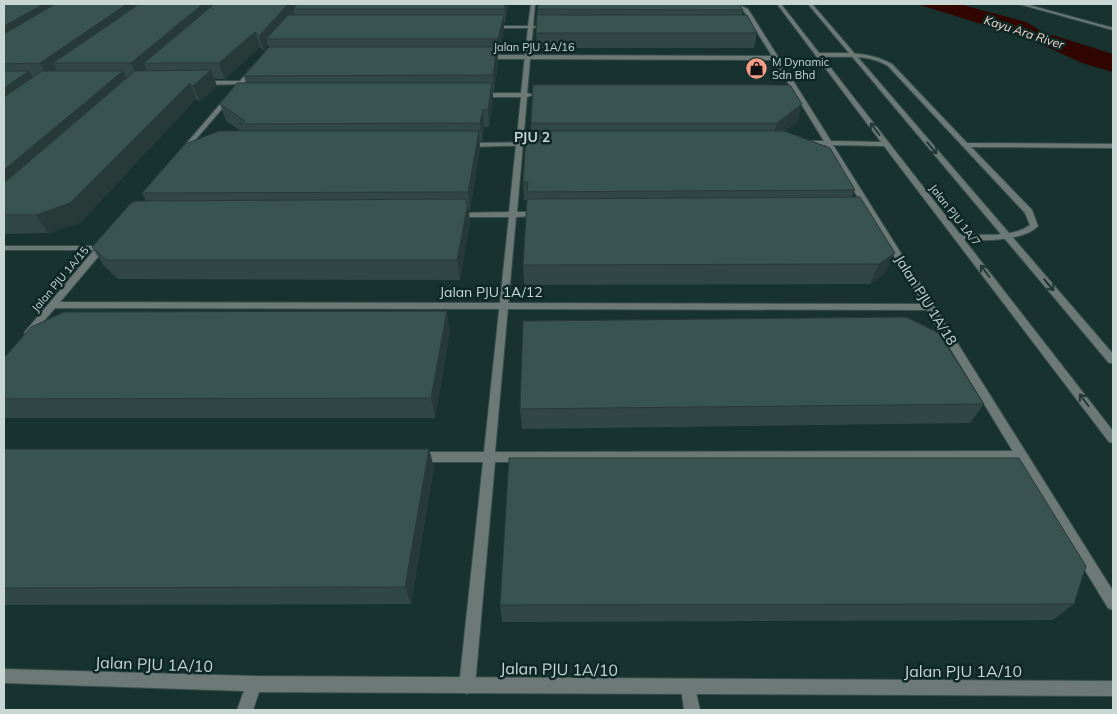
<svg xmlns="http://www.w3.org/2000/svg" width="1117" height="714" viewBox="0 0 1117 714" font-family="Mulish,sans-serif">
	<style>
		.water { fill: #320600 }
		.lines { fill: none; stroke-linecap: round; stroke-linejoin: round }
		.lane-casing { stroke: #38504d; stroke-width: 2 }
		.street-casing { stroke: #38504d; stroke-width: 2 }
		.lane { fill: #6d7977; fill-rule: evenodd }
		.street { fill: #6d7977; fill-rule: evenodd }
		.wall { fill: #314745 }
		.shaded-wall { fill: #283a38 }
		.building { fill: #395350; stroke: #283a38 }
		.oneway { stroke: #213835 }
		.labels { text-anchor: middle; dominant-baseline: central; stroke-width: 5; stroke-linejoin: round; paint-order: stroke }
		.far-street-label { font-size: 11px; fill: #c8d6d4; stroke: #0e2825 }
		.far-poi-label { font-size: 11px; fill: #c8d6d4; stroke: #0e2825; text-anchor: start }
		.far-water-label { font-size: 12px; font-style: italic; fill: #f9d6cd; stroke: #0e2825 }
		.far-quarter-label { font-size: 14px; font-weight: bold; fill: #c8d6d4; stroke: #0e2825 }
		.street-label { font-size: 14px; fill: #c8d6d4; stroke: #0e2825 }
		.near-street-label { font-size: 16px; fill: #c8d6d4; stroke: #0e2825 }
	</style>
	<rect width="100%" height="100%" fill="#18322f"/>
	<!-- water -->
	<path class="water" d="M917,4H959L1026,22L1043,32L1113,54V72L1082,63L1029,39Z"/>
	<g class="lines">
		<defs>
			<path id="lane" d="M531,4H535L533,26L537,27L533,28L527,93L533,95L527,97L517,212H538L542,214L538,216L516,217L495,452L1022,451L1026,453L1028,456L1026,459L1022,461L495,462L475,686L472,691L467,694L462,691L459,686L483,462H418L414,460L412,457L414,454L418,452H484L509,217H457L453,215L457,213L509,212L521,97H479L476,95L479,93H521L528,28H492L490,27L492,26H528Z
				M1019,4H1025L1113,28V30Z
				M818,53C844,53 869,51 892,64L967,143L1113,144V148L971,147L1032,210L1038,226C1023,242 975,242 954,238V234H957C979,234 1011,239 1030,225L1025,213L888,66C865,52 841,59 816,56L815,55Z
				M240,81L243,83L242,84L204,85L201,83L204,81Z
				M689,680L694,683L700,710H684L681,688L684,683Z"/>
			<path id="street" d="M732,4H737L748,9L831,141L881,142L777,4H781L1113,431V443L1109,442L884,146L833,145L1113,591V610L1108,608L927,310L55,308L32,335L29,336L24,333L94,250H4V246H98L105,241L109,243L108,245L60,302L923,304L826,145H805L802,143L805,141H824L774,60L484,59L481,57L484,55L772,56L744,11Z
				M808,4H812L1113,354V363H1109Z
				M252,67L257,68L184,153H180V151Z
				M538,142L540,143V145L468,147L465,145L468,143Z
				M4,669L254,676L1113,681V696L259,692L253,710H237L244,691L4,683Z"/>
		</defs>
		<!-- lane casing -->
		<use href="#lane" class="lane-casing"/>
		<!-- street casing -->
		<use href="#street" class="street-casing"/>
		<!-- lane -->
		<use href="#lane" class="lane"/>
		<!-- street -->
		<use href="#street" class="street"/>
	</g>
	<!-- wall -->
	<path class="wall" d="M4,4L508,5L505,23H504V30L499,54H498V62L494,91H493V99L489,127H484L482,141H480V148L470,210H468L470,222L460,280L118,279L104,266L92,247L146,201L142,193L241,131L226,121L220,104L246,83L244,76L269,47L268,45L264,51L260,47L225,79H214L217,86L200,102L196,99L81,222L48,233L4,234Z
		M538,4L743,10L742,15L757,33L754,48H537L536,33Z
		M798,121L785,131L855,190L852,197L886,272L870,284L524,285L523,265L527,200H524L523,182L531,131V123Z
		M450,331L435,418H4V358Z
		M984,404L970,423L522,429L520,409Z
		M4,449H429L434,468L411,604L4,605Z
		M1074,604L1053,620L502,622L500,605Z"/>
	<!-- shaded-wall -->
	<path class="shaded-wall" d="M44,4H74L4,46V26Z
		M127,4H152L53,63L58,73L49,79L40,63Z
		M203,4H224L144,63L147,71L138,79L131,63Z
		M288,4H300L293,9L294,15L266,39L268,45L264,51L259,36Z
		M505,4H508V5L505,23Z
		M504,15V30L499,54L498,39Z
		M255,32L260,47L225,79L219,63Z
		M497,47L498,62L494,91L493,75Z
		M211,70L217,86L200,102L193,86Z
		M29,71L38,87L4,112V88Z
		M123,71L130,87L4,199V170Z
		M190,83L196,99L81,222L48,233L36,215Z
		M492,83L493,99L489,127L488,110Z
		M802,104L798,121L772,140L777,123Z
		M483,110L484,127L482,141L480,123Z
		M479,131L480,148L470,210L468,192Z
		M466,199L467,206L468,203L470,222L460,280L457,260Z
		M895,253L886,272L870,284L879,264Z
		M447,311L450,331L435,418L431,398Z
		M429,449L434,468L411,604L405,587Z"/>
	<!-- building -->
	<path class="building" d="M4,4H44L4,26Z
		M55,4H127L40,63L4,64V34Z
		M139,4H203L131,63H53Z
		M214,4H288L259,36L255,32L219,63H144Z
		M297,4H505V9H293Z
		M538,4H739L743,10L538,9Z
		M288,15H504L498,39H266Z
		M537,15H747L757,33H536Z
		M269,47H497L493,75L244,76Z
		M211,70L193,86L190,83L70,203L36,215H4V183L135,71Z
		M4,71H29L4,88Z
		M42,71H123L4,170V97Z
		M237,83H492L488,110H483L480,123L239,124L245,121L220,104Z
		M533,85H790L802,104L777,123H531Z
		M219,131H479L468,192L142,193L185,144Z
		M531,131H784L830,148L855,190L527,192L528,182H523L526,138H530Z
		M860,197L895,253L879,264L523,265L527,199Z
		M466,199V203H468L457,260H106L92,247L131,203L136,201Z
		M447,311L431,398L4,399V358L31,327L64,312Z
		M906,317L939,333L984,404L520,409L523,321Z
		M4,449H429L405,587L4,588Z
		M509,458H1019L1086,566L1074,604L500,605Z"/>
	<!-- one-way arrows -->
	<defs><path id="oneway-shaft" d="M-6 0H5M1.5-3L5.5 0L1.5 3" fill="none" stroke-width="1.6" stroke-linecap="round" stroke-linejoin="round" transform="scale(1.25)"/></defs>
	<g class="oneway">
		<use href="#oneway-shaft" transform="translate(875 129) rotate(-127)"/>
		<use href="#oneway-shaft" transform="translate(932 148) rotate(50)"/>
		<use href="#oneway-shaft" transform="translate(985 271) rotate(-127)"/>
		<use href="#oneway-shaft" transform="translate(1049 285) rotate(50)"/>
		<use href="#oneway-shaft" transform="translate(1084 400) rotate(-127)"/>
	</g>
	<!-- icons -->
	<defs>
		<symbol id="shop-disc" viewBox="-11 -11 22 22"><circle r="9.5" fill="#f49e88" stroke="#0e2825"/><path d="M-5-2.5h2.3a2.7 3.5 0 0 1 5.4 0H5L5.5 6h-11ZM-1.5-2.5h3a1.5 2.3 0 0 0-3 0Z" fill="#111"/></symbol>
	</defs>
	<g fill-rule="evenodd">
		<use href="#shop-disc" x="744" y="56" width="25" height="25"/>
	</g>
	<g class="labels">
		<!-- far-street labels -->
		<g class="far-street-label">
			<text x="534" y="47">Jalan PJU 1A/16</text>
			<text transform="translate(955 215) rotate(52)">Jalan PJU 1A/7</text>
			<text transform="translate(60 279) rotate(-50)">Jalan PJU 1A/15</text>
		</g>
		<!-- far-poi labels -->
		<g class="far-poi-label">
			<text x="772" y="62">M Dynamic<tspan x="772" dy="13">Sdn Bhd</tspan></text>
		</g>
		<!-- far-water labels -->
		<g class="far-water-label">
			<text transform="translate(1024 32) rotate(18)">Kayu Ara River</text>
		</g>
		<!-- far-quarter labels -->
		<g class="far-quarter-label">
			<text x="532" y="137">PJU 2</text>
		</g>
		<!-- street labels -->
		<g class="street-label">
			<text x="491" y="292">Jalan PJU 1A/12</text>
			<text transform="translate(926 300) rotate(58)">Jalan PJU 1A/18</text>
		</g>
		<!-- near-street labels -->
		<g class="near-street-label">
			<text transform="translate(154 664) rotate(2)">Jalan PJU 1A/10</text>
			<text transform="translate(559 669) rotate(1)">Jalan PJU 1A/10</text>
			<text x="963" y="671">Jalan PJU 1A/10</text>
		</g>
	</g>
	<!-- border -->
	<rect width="1117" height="714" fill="none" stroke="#c8d6d4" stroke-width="10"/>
</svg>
